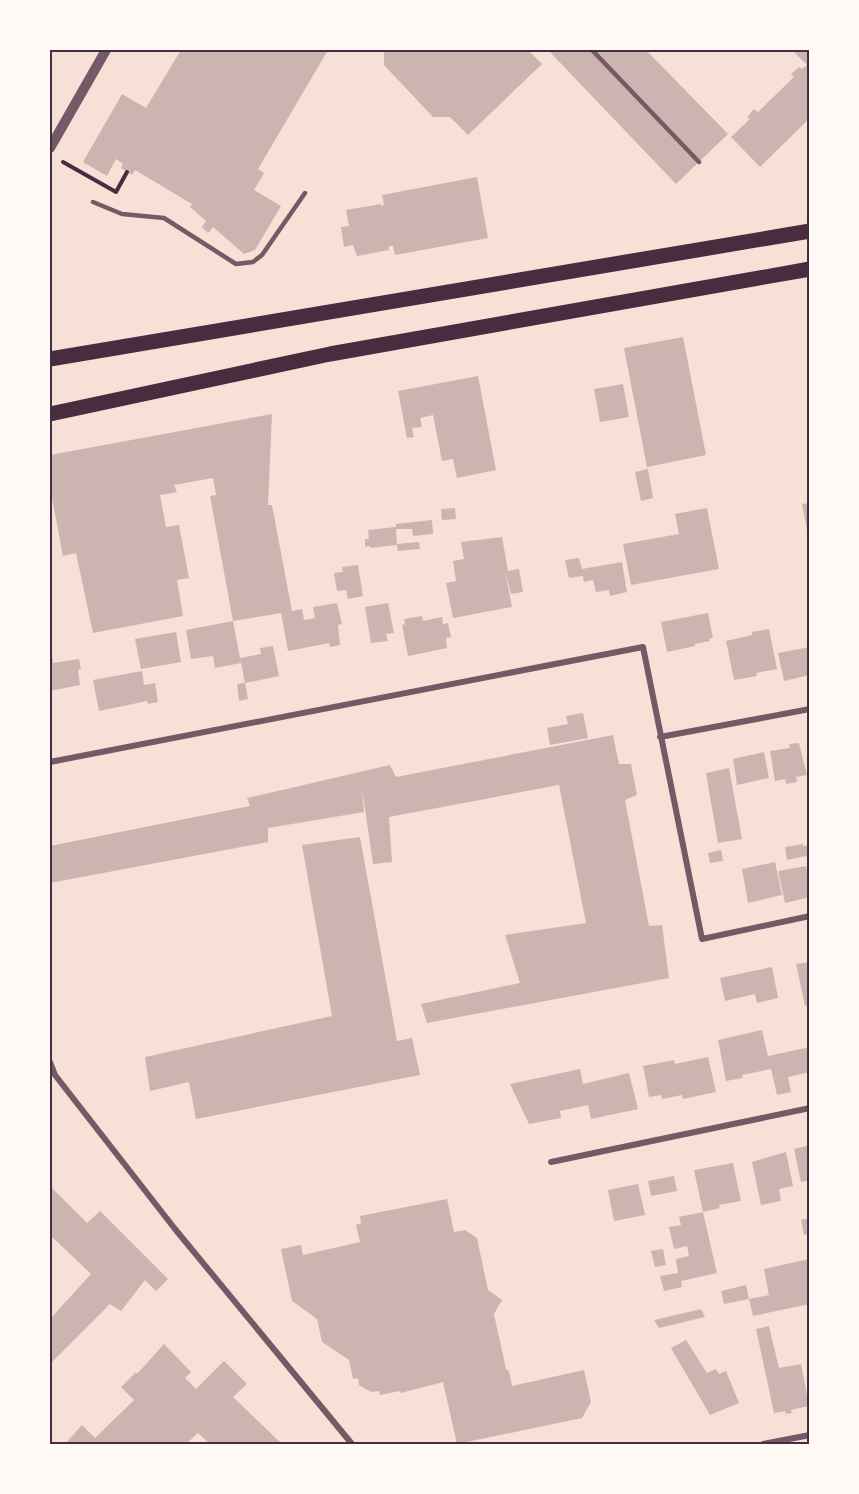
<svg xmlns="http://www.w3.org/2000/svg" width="859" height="1494" viewBox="0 0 859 1494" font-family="'Libre Baskerville',serif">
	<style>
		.building { fill: #ccb4b1 }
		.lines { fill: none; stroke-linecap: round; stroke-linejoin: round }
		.path { stroke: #4a2c40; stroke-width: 4 }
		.service { stroke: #755966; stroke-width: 4.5 }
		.minor { stroke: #755966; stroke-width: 6 }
		.tertiary { stroke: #755966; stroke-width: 10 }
		.primary { stroke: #4a2c40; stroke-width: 15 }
		.neatline { fill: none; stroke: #4a2c40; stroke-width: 2 }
	</style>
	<rect width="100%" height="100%" fill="#f7e1d7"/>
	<!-- building -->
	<path class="building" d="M181,50H328L258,169L264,173L254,190L281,206L255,250L244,254L213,227L208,233L202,227L206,221L190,207L192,204L135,170L132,175L121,168L123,164L116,159L107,176L83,162L122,94L146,108Z
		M384,50H528L542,64L468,135L450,117H433L384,65Z
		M548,50H646L728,134L676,184Z
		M792,50H810V118L760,167L731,137L750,119L747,117L754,109L758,112L794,77L791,74L799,67L802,69L807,65Z
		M477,177L488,238L395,255L393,246H389V250L357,256L353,245L344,247L341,227L349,226L346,210L381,204V206L384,205L382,195Z
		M683,337L706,455L647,467L624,348Z
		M478,376L496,470L457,478L453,459L442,461L433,415L420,418L422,427L412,428L414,437L407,438L398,391Z
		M623,384L629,417L600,422L594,389Z
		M272,414L268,505H272L292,611L302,609L304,620L315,618L313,607L337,603L342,624L338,625L340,645L330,647L329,643L288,651L281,613L233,621L240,658L261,654L260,648L273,646L279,676L245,683L241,663L215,668L213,656L191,659L186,630L233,621L210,496L216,495L213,478L174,485L177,492L160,495L166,527L179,525L189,578L177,580L183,616L93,633L76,553L63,556L50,488V455Z
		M648,469L653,498L641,501L635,472Z
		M810,503V535H808L802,504Z
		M455,508L456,519L442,520L441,509Z
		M707,508L719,569L631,585L623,544L679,534L675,514Z
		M432,520L433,534L413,536L412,529H396L397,544L419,542L420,549L398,551L397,545L370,548V546L365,547V539H369L368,530L396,527V524Z
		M502,537L508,571L519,569L523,592L511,594L505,571L512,607L453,618L446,583L456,581L453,561L464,559L461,542Z
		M579,558L582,569L622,562L627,592L610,596L609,590L596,592L593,580L584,582L583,576L569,578L565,560Z
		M358,565L363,596L348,599L346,590L337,591L334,573L343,572L342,567Z
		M388,603L394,633L386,634L388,641L371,643L365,607Z
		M708,613L713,638L709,639L710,641L695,644V646L667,652L661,622Z
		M422,616L423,621L442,617L443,624L448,623L451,637L446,638L447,648L408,656L402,625L405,624L404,619Z
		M769,629L777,669L756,673L757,676L734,680L726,641L752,635V632Z
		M176,632L181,662L141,669L135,639Z
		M810,647V675L784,681L778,653Z
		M52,655L53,663L79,659L81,669L78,670L80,685L50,691V656Z
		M142,671L144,685L155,683L158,702L148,704L147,701L99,711L93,680Z
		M245,683L248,699L239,701L237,684Z
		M583,713L588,738L550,745L547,728L568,724L566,716Z
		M613,735L619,764H631L637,795L625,800L649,926L662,925L669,978L427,1023L421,1004L520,983L505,935L586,923L559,785L389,817L392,862L373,864L362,788L364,812L268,828V842L50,883V846L250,806L247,798L390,765L396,777Z
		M799,743L807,775L796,777L797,782L786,784L785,779L775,781L770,751L790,748L789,744Z
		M764,752L769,778L737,785L733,759Z
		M729,768L742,839L718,843L706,773Z
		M360,837L397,1041L412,1038L420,1075L196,1119L189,1082L150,1091L145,1057L332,1016L302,845Z
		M803,844V846L810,845V866L806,856L787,860L785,847Z
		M721,850L723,861L710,863L708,853Z
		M775,862L782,895L748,903L742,869Z
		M806,866L810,885V897L785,903L778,871Z
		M810,962V1005L805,1006L796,964Z
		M772,967L778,998L757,1003L755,994L725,1001L720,978Z
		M762,1030L768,1056L810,1047V1072L788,1077L791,1092L777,1095L771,1069L742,1075L743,1078L726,1081L718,1040Z
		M708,1057L716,1092L683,1099L682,1095L662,1099L661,1095L649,1097L643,1066L674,1060L675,1064Z
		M580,1069L583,1084L629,1073L638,1109L591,1119L588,1105L560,1111L561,1118L529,1124L510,1084Z
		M810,1145V1180L801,1182L794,1149Z
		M786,1152L793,1186L779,1189L781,1201L761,1205L752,1162Z
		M733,1163L741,1201L719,1205L720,1208L703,1212L694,1170Z
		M674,1176L677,1191L651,1196L648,1181Z
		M638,1184L645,1215L614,1221L608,1190Z
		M50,1186L87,1223L100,1211L168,1279L156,1291L145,1280L121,1311L110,1304L50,1364V1319L91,1274L50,1235Z
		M447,1199L454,1232L465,1230L477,1238L488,1290L502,1300L494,1314L506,1369L509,1371L512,1386L584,1370L591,1402L582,1418L457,1444L443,1382L401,1393L400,1391L380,1395L379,1391L371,1392L359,1385L358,1378L353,1379L349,1360L322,1342L317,1319L292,1301L281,1249L301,1245L303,1255L360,1242L356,1225L361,1223L360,1216Z
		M703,1212L717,1273L681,1281L682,1287L664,1291L660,1276L678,1273L676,1259L689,1256L687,1246L674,1249L669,1227L681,1225L679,1217Z
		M810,1218V1234L804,1235L801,1220Z
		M663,1249L666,1265L655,1267L651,1251Z
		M809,1259L810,1304L753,1316L749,1299L769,1295L764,1269Z
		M746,1285L749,1299L724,1304L721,1291Z
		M701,1309L705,1317L659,1328L654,1320Z
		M769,1326L779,1368L801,1364L809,1406L791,1410L792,1413L786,1414L785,1411L774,1413L756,1329Z
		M686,1340L707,1373L716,1369L719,1374L726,1371L739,1403L710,1415L671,1348Z
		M164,1344L191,1372L185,1378L196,1389L224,1361L247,1384L233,1397L282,1444H210L198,1433L186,1444H65L82,1425L95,1438L134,1400L121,1387L136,1372L137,1374Z"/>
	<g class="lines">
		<!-- path -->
		<path class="path" d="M63,162L116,192L127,172"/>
		<!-- service -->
		<path class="service" d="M592,50L699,162
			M93,202L122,214L164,218L236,264L253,262L262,255L305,193"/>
		<!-- minor -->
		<path class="minor" d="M660,737L810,709
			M50,762L643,647L702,939L810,916
			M50,1062L55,1075L175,1229L352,1444
			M551,1162L810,1108
			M763,1444L810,1435"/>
		<!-- tertiary -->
		<path class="tertiary" d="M50,148L106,50"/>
		<!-- primary -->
		<path class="primary" d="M50,359L810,231
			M50,414L330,354L810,269"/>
	</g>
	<!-- border -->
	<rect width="859" height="1494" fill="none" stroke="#fffaf5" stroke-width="102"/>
	<rect x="51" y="51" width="757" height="1392" class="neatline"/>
</svg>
